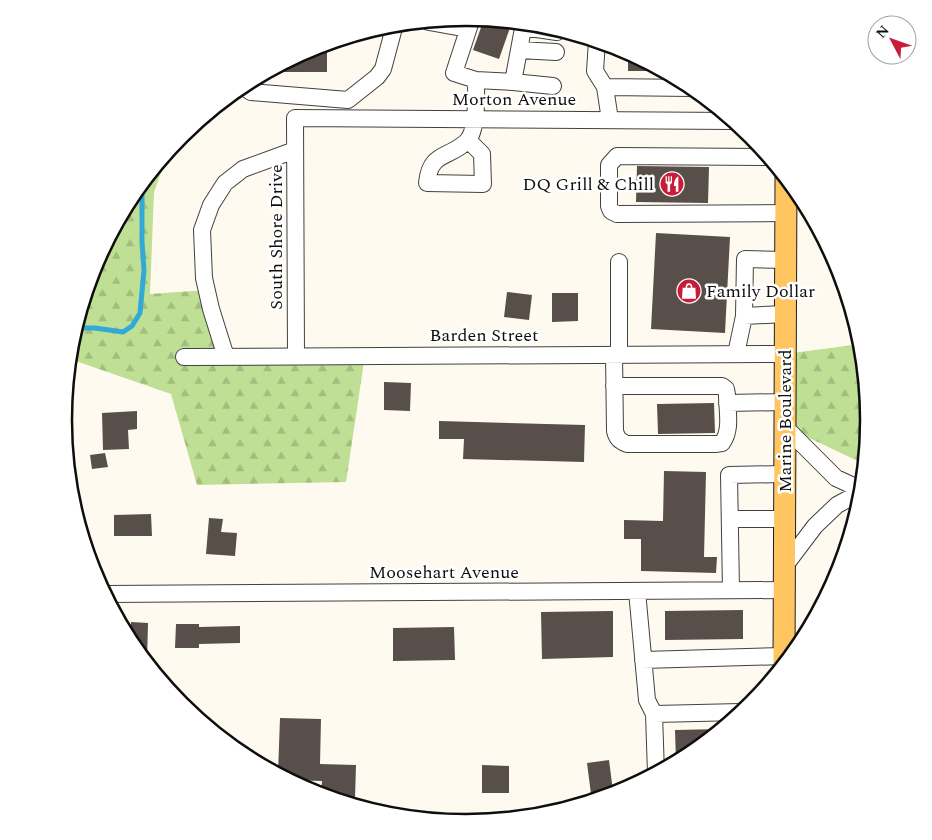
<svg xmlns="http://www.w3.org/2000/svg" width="932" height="840" viewBox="0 0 932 840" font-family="Spectral,serif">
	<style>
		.forest { fill: url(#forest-firs) }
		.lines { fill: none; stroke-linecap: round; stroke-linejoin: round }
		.stream { stroke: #32a9d7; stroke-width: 5 }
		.building { fill: #584e4a }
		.minor-casing { stroke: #414141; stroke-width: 18 }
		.major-casing { stroke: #1f1f1f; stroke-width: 23 }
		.minor { stroke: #fff; stroke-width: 16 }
		.major { stroke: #ffc560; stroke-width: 21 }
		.labels { text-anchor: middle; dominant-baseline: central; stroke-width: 5; stroke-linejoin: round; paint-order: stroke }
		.street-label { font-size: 18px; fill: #0e0e0e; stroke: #fff }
		.poi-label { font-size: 18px; fill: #0e0e0e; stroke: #fff; text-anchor: end }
		.rim { fill: none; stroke: #0e0e0e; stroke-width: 2.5 }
	</style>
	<defs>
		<pattern id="forest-firs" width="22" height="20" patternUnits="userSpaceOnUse" patternTransform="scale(1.25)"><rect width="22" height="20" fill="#bedf94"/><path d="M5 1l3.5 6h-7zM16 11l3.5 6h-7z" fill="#a2be7e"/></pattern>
	</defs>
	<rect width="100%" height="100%" fill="#fffaf0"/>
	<!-- forest -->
	<path class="forest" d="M169,150L154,192L150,294L207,290L219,357L365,355L346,482L197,485L171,394L70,359L71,341L94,266L131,196Z
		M861,344L868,420L864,464L784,426L785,354Z"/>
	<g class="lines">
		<!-- stream -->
		<path class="stream" d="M75,328H95L123,332L132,326L140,313L144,270L142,242V183"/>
	</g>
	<!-- building -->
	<path class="building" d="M484,19L512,22L499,59L473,50Z
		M327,44V72H267L312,48Z
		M628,52L647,63L662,71H628Z
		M637,166L709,167L708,203L636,202Z
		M656,233L730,237L725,333L651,329Z
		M507,292L532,295L529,320L504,317Z
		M552,293H578V321L552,322Z
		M384,382L411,383L410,411L384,410Z
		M714,403L715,433L658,434L657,404Z
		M137,411V429L128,430L129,449L103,450L102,413Z
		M439,421L585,425L584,462L463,459L464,439H439Z
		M105,453L108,467L92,469L90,455Z
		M664,471L706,472L704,557H717L716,573L641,571V539H624V520L663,521Z
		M151,514L152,536H114V515Z
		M209,518L223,519L221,532L237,533L235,556L206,554Z
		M743,610V639L665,640V611Z
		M613,611V657L542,659L541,612Z
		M131,622L148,623L147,662L130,641Z
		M176,624H199V627L240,626V643L199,644V648H175Z
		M454,627L455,660L393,661V628Z
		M280,718L321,719L320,764L356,765L355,799H336L321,795L322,781L289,780L278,774Z
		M720,729L689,755L676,762L675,730Z
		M609,760L613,791L591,794L587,763Z
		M482,765L509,766V793H482Z"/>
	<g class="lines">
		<defs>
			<path id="minor" d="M472,18L454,73L476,80L513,82L524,23
				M429,22L468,29
				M523,27L557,32
				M597,41L595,71L605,87L693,88
				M519,50L556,52
				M513,82L553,86
				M242,86L251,92L348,100L377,77L383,69L395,24
				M605,87L610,120
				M468,140L482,154L483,184L427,183C430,151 449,159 467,141C478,130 476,95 476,80
				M768,157L617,156L609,165V206L611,211L617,214L786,213
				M785,314L744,316L745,259L785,260
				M619,354V262
				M736,354L744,316
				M614,355L615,431C617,439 620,441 627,444H715L722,443C732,430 727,411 727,395L726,389L722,386H614
				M296,356L295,118L733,121
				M184,357L785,354
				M226,357L211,309L204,278L202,230L211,205L225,183L243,169L295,150
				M727,403L785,402
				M784,426L836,478L862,490
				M730,519H784
				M784,567L815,526L837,505L861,492
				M731,590L729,475L784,474
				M637,591L647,700L654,714L656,773
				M105,594L784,590
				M643,660L784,656
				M654,714L741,712"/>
			<path id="major" d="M784,663L786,179"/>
		</defs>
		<!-- minor casing -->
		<use href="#minor" class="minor-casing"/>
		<!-- major casing -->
		<use href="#major" class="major-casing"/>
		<!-- minor -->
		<use href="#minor" class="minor"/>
		<!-- major -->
		<use href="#major" class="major"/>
	</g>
	<!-- icons -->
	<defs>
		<symbol id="restaurant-disc" viewBox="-11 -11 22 22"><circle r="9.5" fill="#c91c38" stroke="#fff"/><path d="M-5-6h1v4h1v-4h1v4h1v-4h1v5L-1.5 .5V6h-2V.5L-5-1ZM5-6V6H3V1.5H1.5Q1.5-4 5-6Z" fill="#fff"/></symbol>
		<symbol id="shop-disc" viewBox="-11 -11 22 22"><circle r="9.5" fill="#c91c38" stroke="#fff"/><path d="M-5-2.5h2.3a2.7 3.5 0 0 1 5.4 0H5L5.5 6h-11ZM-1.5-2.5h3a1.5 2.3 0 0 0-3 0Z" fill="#fff"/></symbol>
	</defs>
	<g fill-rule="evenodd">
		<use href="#restaurant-disc" x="658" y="170" width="28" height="28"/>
		<use href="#shop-disc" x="675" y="277" width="28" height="28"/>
	</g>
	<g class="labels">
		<!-- street labels -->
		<g class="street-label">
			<text x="514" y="99">Morton Avenue</text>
			<text transform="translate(276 237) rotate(-90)">South Shore Drive</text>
			<text x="484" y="335">Barden Street</text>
			<text transform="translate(785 421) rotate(-90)">Marine Boulevard</text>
			<text x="444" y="572">Moosehart Avenue</text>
		</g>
		<!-- poi labels -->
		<g class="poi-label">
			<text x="654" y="184">DQ Grill &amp; Chill</text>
			<text x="706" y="291" text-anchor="start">Family Dollar</text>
		</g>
	</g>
	<!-- crop -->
	<path d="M0 0H932V840H0ZM72 420a394 394 0 1 1 788 0a394 394 0 1 1-788 0Z" fill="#fff" fill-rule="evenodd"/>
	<path class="rim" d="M72 420a394 394 0 1 1 788 0a394 394 0 1 1-788 0Z"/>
	<!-- north arrow -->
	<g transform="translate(892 40) rotate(311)"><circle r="24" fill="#ffffff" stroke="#9f9f9f"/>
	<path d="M0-4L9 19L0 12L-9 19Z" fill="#c91c38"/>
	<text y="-8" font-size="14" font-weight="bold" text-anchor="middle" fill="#0e0e0e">N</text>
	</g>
</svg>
